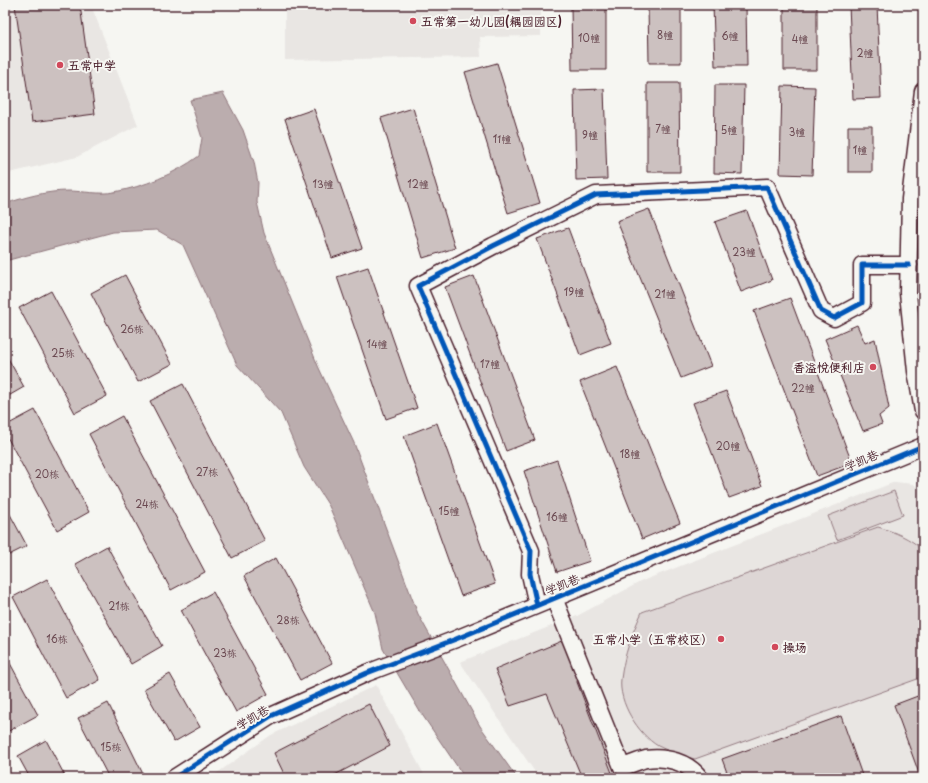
<svg xmlns="http://www.w3.org/2000/svg" width="928" height="783" viewBox="0 0 928 783" font-family="'Playpen Sans','LXGW WenKai TC',sans-serif">
	<style>
		.built { fill: #e9e6e3 }
		.green { fill: #ddd6d5; stroke: #947a80 }
		.water { fill: #bbadae; stroke: #8e747a }
		.building { fill: #ccc1c0; stroke: #4a1f2b }
		.lines { fill: none; stroke-linecap: round; stroke-linejoin: round }
		.minor-casing { stroke: #4a1f2b; stroke-width: 19 }
		.minor { stroke: #f6f6f2; stroke-width: 16 }
		.cycleway-casing { stroke: #f6f6f2; stroke-width: 8 }
		.cycleway { stroke: #0057b8; stroke-width: 5 }
		.poi-dot { fill: #d1495b; stroke: #f6f6f2; stroke-width: 1.5 }
		.labels { text-anchor: middle; dominant-baseline: central; stroke-width: 4; stroke-linejoin: round; paint-order: stroke }
		.number-label { font-size: 10px; fill: #6a4850 }
		.poi-label { font-size: 12px; font-weight: bold; fill: #4a1f2b; stroke: #f6f6f2; text-anchor: start }
		.street-label { font-size: 12px; fill: #4a1f2b; stroke: #f6f6f2 }
	</style>
	<rect width="100%" height="100%" fill="#f6f6f2"/>
	<filter id="ink" filterUnits="userSpaceOnUse"><feTurbulence type="fractalNoise" baseFrequency=".025" numOctaves="2"/><feDisplacementMap in="SourceGraphic" scale="8" xChannelSelector="R" yChannelSelector="G"/><feConvolveMatrix kernelMatrix="1 2 1 2 8 2 1 2 1" color-interpolation-filters="sRGB"/></filter>
	<g filter="url(#ink)">
		<!-- built -->
		<path class="built" d="M5,5H91L138,125L77,157L5,174Z
			M285,5H541V36L480,37L481,57L285,60Z
			M895,482L913,484L923,490V778H539L460,662L577,616L642,581Z
			M376,685L426,778H210L271,735Z"/>
		<!-- green -->
		<path class="green" d="M894,491L903,515L837,540L828,516Z
			M878,527C895,532 910,538 923,550V677L695,759C682,756 670,752 658,746C638,734 618,702 621,679C624,655 632,633 642,612Z"/>
		<!-- water -->
		<path class="water" d="M223,93L243,130L254,162L258,183L257,202L264,233L318,366L354,443L418,614L480,726L517,778H465L419,710L383,649L375,613L329,506L304,467L281,413L237,365L183,245L157,230L113,232L5,261V204C25,197 47,191 68,191C83,191 100,195 114,192C143,187 175,174 199,156L202,138L190,100Z"/>
		<!-- building -->
		<path class="building" d="M15,5H80L95,114L32,122Z
			M571,5H606V70H572Z
			M648,5H681V63H649Z
			M713,5H746L747,66H715Z
			M784,5H817V70H784Z
			M849,5H877L881,98L853,99Z
			M497,63L540,203L508,213L465,72Z
			M647,83H679L680,172H647Z
			M715,85H744L742,174L714,173Z
			M782,86L815,87L812,175L780,174Z
			M604,89L607,179L576,180L574,90Z
			M413,108L455,248L423,258L381,118Z
			M314,109L362,248L332,258L285,119Z
			M848,126H872V172H848Z
			M649,209L711,366L681,378L617,221Z
			M747,211L772,280L741,292L715,222Z
			M568,228L611,343L580,355L537,239Z
			M368,267L417,408L386,419L337,277Z
			M125,275L172,364L138,382L91,293Z
			M474,276L535,440L506,451L445,287Z
			M51,291L107,396L75,413L19,308Z
			M790,298L852,463L817,476L754,311Z
			M857,325L865,343L875,339L889,408L879,416L882,424L863,431L825,339Z
			M5,353L24,387L5,398Z
			M617,367L680,523L642,539L580,382Z
			M183,384L265,541L232,558L150,401Z
			M726,391L762,486L729,498L693,403Z
			M35,410L89,512L57,530L5,433V426Z
			M122,416L205,572L171,590L89,434Z
			M437,423L495,584L461,596L404,436Z
			M557,460L590,561L557,572L524,471Z
			M5,505L27,546L5,557Z
			M107,546L162,646L131,664L75,564Z
			M276,558L332,663L300,680L244,576Z
			M47,579L100,680L66,698L13,597Z
			M213,592L268,694L236,712L181,610Z
			M564,640L578,677L577,682L614,778H582L547,694L510,706L495,669Z
			M5,654L38,715L5,733Z
			M170,674L200,727L174,742L144,689Z
			M923,694V775L920,776L894,705Z
			M108,703L143,774L135,778H109L78,718Z
			M369,704L390,746L329,778H286L274,753Z
			M841,716L863,778H729L722,759Z
			M46,740L66,778H30L18,756Z
			M402,771L406,778H389Z"/>
		<g class="lines">
			<defs>
				<path id="minor" d="M923,91L910,199L908,293L916,371L923,411
					M554,598L622,767C630,765 638,761 646,759C666,756 688,762 700,778
					M537,605L530,574L531,551L418,286L493,246L596,195L767,187L821,311L834,318L862,303V265H909
					M174,778L271,716L367,673L456,639L923,446"/>
			</defs>
			<!-- minor casing -->
			<use href="#minor" class="minor-casing"/>
			<!-- minor -->
			<use href="#minor" class="minor"/>
			<defs>
				<path id="cycleway" d="M537,605L530,574L531,551L418,286L493,246L596,195L767,187L821,311L834,318L862,303V265H909
					M174,778L271,716L367,673L456,639L923,446"/>
			</defs>
			<!-- cycleway casing -->
			<use href="#cycleway" class="cycleway-casing"/>
			<!-- cycleway -->
			<use href="#cycleway" class="cycleway"/>
		</g>
	</g>
	<!-- markers -->
	<g class="poi-dot">
		<circle cx="413" cy="21" r="4"/>
		<circle cx="60" cy="65" r="4"/>
		<circle cx="873" cy="367" r="4"/>
		<circle cx="721" cy="639" r="4"/>
		<circle cx="775" cy="647" r="4"/>
	</g>
	<g class="labels">
		<!-- number labels -->
		<g class="number-label">
			<text x="665" y="34">8幢</text>
			<text x="730" y="35">6幢</text>
			<text x="589" y="37">10幢</text>
			<text x="800" y="38">4幢</text>
			<text x="865" y="52">2幢</text>
			<text x="663" y="128">7幢</text>
			<text x="729" y="129">5幢</text>
			<text x="797" y="131">3幢</text>
			<text x="590" y="134">9幢</text>
			<text x="502" y="138">11幢</text>
			<text x="860" y="149">1幢</text>
			<text x="323" y="183">13幢</text>
			<text x="418" y="183">12幢</text>
			<text x="744" y="251">23幢</text>
			<text x="574" y="291">19幢</text>
			<text x="665" y="293">21幢</text>
			<text x="132" y="328">26栋</text>
			<text x="377" y="343">14幢</text>
			<text x="63" y="352">25栋</text>
			<text x="490" y="363">17幢</text>
			<text x="803" y="387">22幢</text>
			<text x="728" y="445">20幢</text>
			<text x="630" y="453">18幢</text>
			<text x="207" y="471">27栋</text>
			<text x="47" y="473">20栋</text>
			<text x="147" y="503">24栋</text>
			<text x="449" y="510">15幢</text>
			<text x="557" y="516">16幢</text>
			<text x="119" y="605">21栋</text>
			<text x="288" y="619">28栋</text>
			<text x="57" y="638">16栋</text>
			<text x="225" y="652">23栋</text>
			<text x="111" y="746">15栋</text>
		</g>
		<!-- poi labels -->
		<g class="poi-label">
			<text x="421" y="21">五常第一幼儿园(耦园园区)</text>
			<text x="68" y="65">五常中学</text>
			<text x="865" y="367" text-anchor="end">香溢悦便利店</text>
			<text x="713" y="639" text-anchor="end">五常小学（五常校区）</text>
			<text x="783" y="647">操场</text>
		</g>
		<!-- street labels -->
		<g class="street-label">
			<text transform="translate(861 460) rotate(-23)">学凯巷</text>
			<text transform="translate(562 584) rotate(-22)">学凯巷</text>
			<text transform="translate(252 717) rotate(-31)">学凯巷</text>
		</g>
	</g>
	<!-- margin -->
	<rect width="928" height="783" fill="none" stroke="#f6f6f2" stroke-width="20"/>
	<rect x="10" y="10" width="908" height="763" fill="none" stroke="#4a1f2b" stroke-width="1.5" filter="url(#ink)"/>
</svg>
